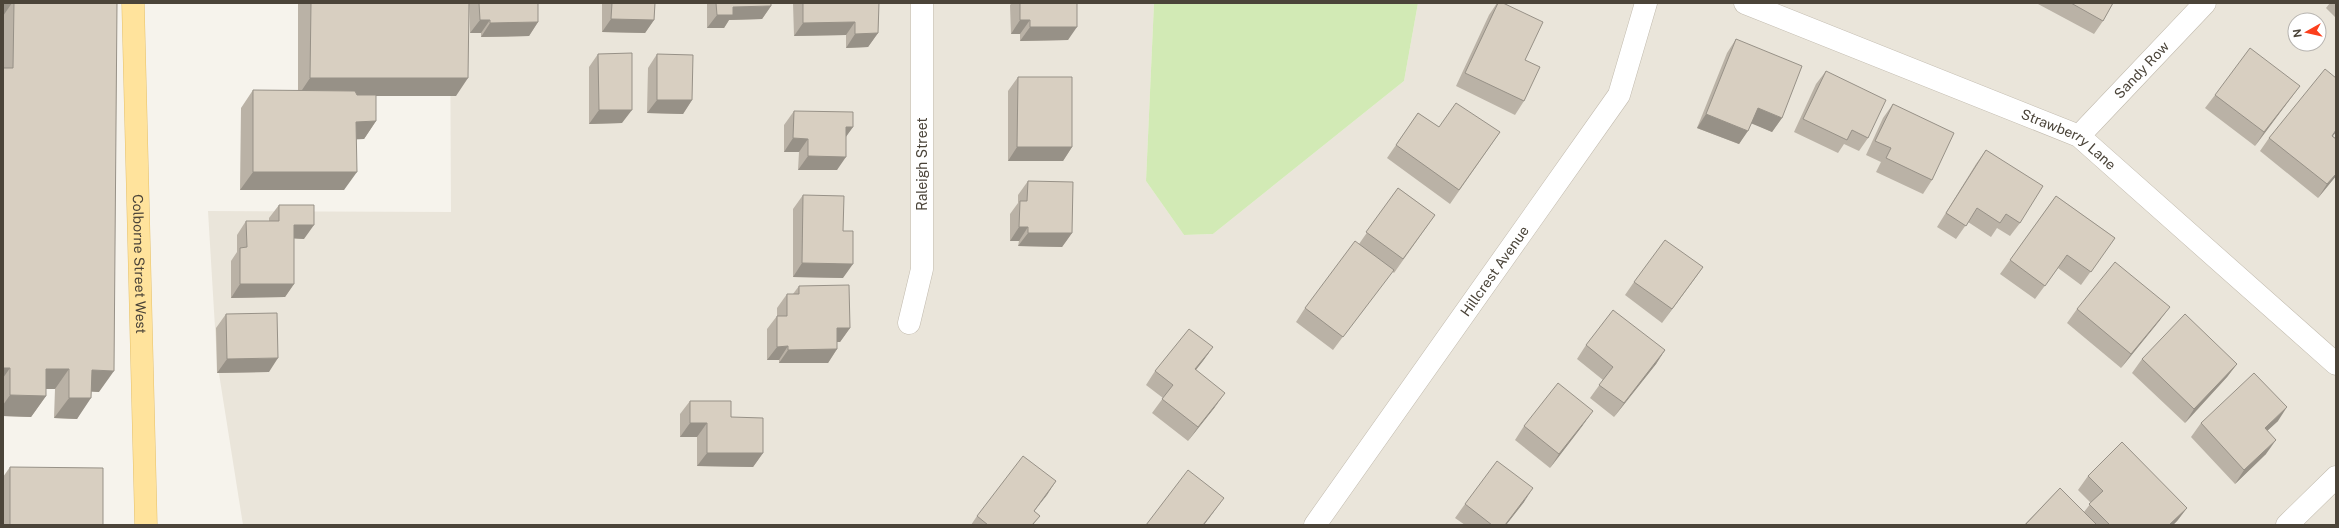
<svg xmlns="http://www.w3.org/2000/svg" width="2339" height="528" viewBox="0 0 2339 528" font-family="'Public Sans',sans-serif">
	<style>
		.residential { fill: #eae5da; fill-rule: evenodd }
		.green { fill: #d2eab5 }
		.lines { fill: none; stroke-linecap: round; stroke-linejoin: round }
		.minor-casing { stroke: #c2bbae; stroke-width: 23 }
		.major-casing { stroke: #e6c16a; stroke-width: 23 }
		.minor { stroke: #fff; stroke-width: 22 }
		.major { stroke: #ffe39c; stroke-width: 22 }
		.wall { fill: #bab2a6 }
		.shaded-wall { fill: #979187 }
		.building { fill: #d8cfc1; stroke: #979187 }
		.labels { text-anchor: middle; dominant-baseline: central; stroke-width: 4; stroke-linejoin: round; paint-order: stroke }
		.street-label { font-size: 14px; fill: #4b4439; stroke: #fff }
	</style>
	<rect width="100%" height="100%" fill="#f6f3ec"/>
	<!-- residential -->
	<path class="residential" d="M450,3H1154L1146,181L1184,235L1213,234L1404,81L1418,3H2336V525H243L217,361L208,211L451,212ZM2295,20H2319V44H2295Z"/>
	<!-- green -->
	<path class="green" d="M1154,3H1418L1404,81L1213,234L1184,235L1146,181Z"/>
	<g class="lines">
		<defs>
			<g id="minor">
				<path id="s1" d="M1745,3L2079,136L2336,364"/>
				<path id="s2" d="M2079,136L2205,3"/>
				<path d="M909,323L922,269V3"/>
				<path id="s3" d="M1315,525L1619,95L1646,3"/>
				<path d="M2287,525L2336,477"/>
			</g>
			<g id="major">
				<path id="s4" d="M133,3L146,525"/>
			</g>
		</defs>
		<!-- minor casing -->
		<use href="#minor" class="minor-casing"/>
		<!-- major casing -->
		<use href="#major" class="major-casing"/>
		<!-- minor -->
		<use href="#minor" class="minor"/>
		<!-- major -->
		<use href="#major" class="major"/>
	</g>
	<!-- wall -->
	<path class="wall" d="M3,3H117L99,392L91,391L77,419L54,418L55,389H46V396L31,417L3,416Z
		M298,3H469L456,96H376V121L364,139H356L344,190H240L241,108L253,90L298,91Z
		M469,3H538V22L529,36L481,37V33H470Z
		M602,3H655L654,20L645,33L602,32Z
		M707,3H771V6L762,19L729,20L724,28H707Z
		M793,3H879L878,33L868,47L846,48V35L794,36Z
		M1012,3H1077L1068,40L1020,41V34H1011L1010,5Z
		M1497,3H1503L1525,60L1524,101L1515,115L1456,86L1489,15Z
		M2039,3H2113L2103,21L2094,34L2038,4Z
		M2330,3H2336V18L2326,8Z
		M1736,39L1782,118L1772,132L1752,123L1739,144L1697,128L1727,53Z
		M598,54L622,123L589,124V67Z
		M657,54L692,100L683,114L647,113L648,68Z
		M1826,71L1868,138L1859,151L1844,144L1838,153L1794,132L1816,84Z
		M1018,77L1072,147L1063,161H1008V91Z
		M2336,78V132L2333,136L2336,139V176L2318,198L2260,151L2269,138Z
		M2300,86L2255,146L2205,108L2215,95Z
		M1893,104L1932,180L1923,194L1876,172L1881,162L1866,155L1883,118Z
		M794,111L853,127L846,136L837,170H798L799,152H784V125Z
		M1418,113L1439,127L1500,132L1450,204L1387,158Z
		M1986,150L2020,223L2010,236L1997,228L1991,237L1968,222L1956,239L1937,227L1976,164Z
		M1028,181L1072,233L1062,247L1018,246L1019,241H1010V214L1018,203V195Z
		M1398,188L1435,215L1394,273L1392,271L1333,350L1296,322L1305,308L1359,244Z
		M803,195L843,278L793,277V209Z
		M2056,196L2115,238L2081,285L2058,268L2035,299L2000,274Z
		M279,205L304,239L294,238V284L285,297L231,298V261L237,252V235L246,221H269V218Z
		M1703,267L1662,323L1625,295L1634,282Z
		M799,286L850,328L840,342H837V349L828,363H779V360H767V329L777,316V308L787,294H793Z
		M2077,309L2160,320L2121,368L2067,323Z
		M226,314L269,372L217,373L216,328Z
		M1586,345L1665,350L1656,364L1614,417L1590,398L1603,380L1577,359Z
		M1213,347L1196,370L1215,407L1188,441L1152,413L1163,398L1146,385L1155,371Z
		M2142,359L2237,364L2227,377L2185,423L2132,373Z
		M690,401L731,417L763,453L753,467L697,466V437H680V414Z
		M2278,421L2267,431L2266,454L2235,484L2191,437L2201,423Z
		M1583,425L1550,468L1515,440L1524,426Z
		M10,467L103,525H3V477Z
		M2088,476L2187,508L2177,521L2173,525H2024L2060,488L2084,512L2091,503L2078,490Z
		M1056,481L1034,511L1040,516L1033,525H971L977,516Z
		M1524,502L1506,525H1465L1455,518L1465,504Z"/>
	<!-- shaded-wall -->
	<path class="shaded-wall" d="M3,3H12L3,16Z
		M771,6L762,19L729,20L724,28H707L717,15L733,7Z
		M611,19L654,20L645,33L602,32Z
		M480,20H490L481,33H470Z
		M1020,20H1030L1020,34H1011Z
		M538,22L529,36L481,37L490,23Z
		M855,22L846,35L794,36L803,23Z
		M1030,27H1077L1068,40L1020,41Z
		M878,33L868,47L846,48L855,34Z
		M310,78H468L456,96H298Z
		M2300,86L2290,99L2255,146L2264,132Z
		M657,100H692L683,114L647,113Z
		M1758,108L1782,118L1772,132L1748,122Z
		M599,110H632L622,123L589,124Z
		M1706,114L1748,131L1739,144L1697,128Z
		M376,121L364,139L344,140L356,122Z
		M846,127H853L843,141Z
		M2336,130V132L2322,149L2332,136Z
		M793,138L808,139L799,152H784Z
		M1017,147H1072L1063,161H1008Z
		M808,156L846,157L837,170H798Z
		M253,172H357L344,190H240Z
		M2336,174V176L2318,198L2327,184Z
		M294,225H314L304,239L285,238Z
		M1019,227H1028L1019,241H1010Z
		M1028,233H1072L1062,247L1018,246Z
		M802,263L853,264L843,278L793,277Z
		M1703,267L1693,281L1662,323L1672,309Z
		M240,284H294L285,297L231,298Z
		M2170,307L2160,320L2121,368L2131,354Z
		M837,328H850L840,342H827Z
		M788,346L779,360H767L777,347Z
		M1213,347L1203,361L1185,383L1195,369Z
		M837,349L828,363H779L788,350Z
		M1665,350L1656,364L1614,417L1624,403Z
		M278,358L269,372L217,373L227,359Z
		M2237,364L2227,377L2185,423L2194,409Z
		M3,368H10L3,378Z
		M46,369H69L55,389H32Z
		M92,370L114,371L99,392L77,391Z
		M1225,393L1215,407L1188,441L1198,427Z
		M10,395L46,396L31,417L3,416V405Z
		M69,398H91L77,419L54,418Z
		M2287,407L2278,421L2255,442L2265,428Z
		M1593,411L1583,425L1550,468L1559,454Z
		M690,423H707L697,437H680Z
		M2276,440L2266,454L2235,484L2244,470Z
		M707,453H763L753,467L697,466Z
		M1056,481L1047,495L1024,524L1034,511Z
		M1533,488L1524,502L1506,525H1505Z
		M1224,498L1204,525H1203Z
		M2187,508L2177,521L2173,525H2169Z"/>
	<!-- building -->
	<path class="building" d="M14,3H117L114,371L92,370L91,398H69V369H46V396L10,395V368H3V68H13Z
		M311,3H469L468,78H310Z
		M479,3H538V22L490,23V20H480Z
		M612,3H655L654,20L611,19Z
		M716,3H771V6L733,7V15H717Z
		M803,3H879L878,33L855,34V22L803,23Z
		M1020,3H1077V27H1030V20H1020Z
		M1498,3H1503L1543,22L1525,60L1540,67L1524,101L1465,73Z
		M2071,3H2113L2103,21Z
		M1736,39L1802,66L1782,118L1758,108L1748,131L1706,114Z
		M2250,48L2300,86L2264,132L2215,95Z
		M632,53V110H599L598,54Z
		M657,54L693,55L692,100H657Z
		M2325,69L2336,78V130L2332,136L2336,139V174L2327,184L2269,138Z
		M1826,71L1886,100L1868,138L1852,130L1847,140L1803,119Z
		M1018,77H1072V147H1017Z
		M253,90L355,91L357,95H376V121L356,122L357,172H253Z
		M1456,103L1500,132L1459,190L1396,145L1418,113L1439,127Z
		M1893,104L1954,133L1932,180L1886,158L1891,148L1875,141Z
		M794,111L853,112V127H846V157L808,156V139L793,138Z
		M1986,150L2043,186L2020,223L2006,214L2000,223L1977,208L1966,226L1946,213Z
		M1028,181L1073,182L1072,233H1028V227H1019L1020,201H1027Z
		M1398,188L1435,215L1403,259L1366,232Z
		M803,195L844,196L843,231H853V264L802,263Z
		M2056,196L2115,238L2091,272L2067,255L2045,286L2010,260Z
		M279,205H314V225H294V284H240V248L247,247L246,221H279Z
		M1665,240L1703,267L1672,309L1634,282Z
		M1355,241L1394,270L1343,337L1305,308Z
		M2115,262L2170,307L2131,354L2077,309Z
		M849,285L850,328H837V349L788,350V346L777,347V316H787V294H799V286Z
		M1613,310L1665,350L1624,403L1599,385L1613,367L1586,345Z
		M277,313L278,358L227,359L226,314Z
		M2185,314L2237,364L2194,409L2142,359Z
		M1189,329L1213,347L1195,369L1225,393L1198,427L1162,399L1173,385L1155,371Z
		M2254,373L2287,407L2265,428L2276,440L2244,470L2201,423Z
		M1558,383L1593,411L1559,454L1524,426Z
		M690,401H731V417L763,418V453H707V423H690Z
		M2122,442L2187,508L2169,525H2110L2089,504L2103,491L2088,476Z
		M1023,456L1056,481L1034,511L1040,516L1032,525H988L977,516Z
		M1497,461L1533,488L1505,525H1492L1465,504Z
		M10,467L103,468V525H10Z
		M1188,470L1224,498L1203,525H1146Z
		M2060,488L2097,525H2025Z"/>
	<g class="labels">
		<!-- street labels -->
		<g class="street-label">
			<text stroke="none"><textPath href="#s2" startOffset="91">Sandy Row</textPath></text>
			<text stroke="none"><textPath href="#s1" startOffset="352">Strawberry Lane</textPath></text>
			<text transform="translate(922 164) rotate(-90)">Raleigh Street</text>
			<text stroke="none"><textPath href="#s4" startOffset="261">Colborne Street West</textPath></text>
			<text stroke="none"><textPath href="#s3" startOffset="311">Hillcrest Avenue</textPath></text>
		</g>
	</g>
	<!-- border -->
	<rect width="2339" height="528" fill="none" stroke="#4b4439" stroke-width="8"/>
	<!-- north arrow -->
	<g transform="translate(2307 32) rotate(262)"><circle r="19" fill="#ffffff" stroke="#b7b4b0"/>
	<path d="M0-3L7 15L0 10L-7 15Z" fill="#fc3f1d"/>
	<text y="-6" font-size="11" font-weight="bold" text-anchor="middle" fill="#4b4439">N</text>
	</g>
</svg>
